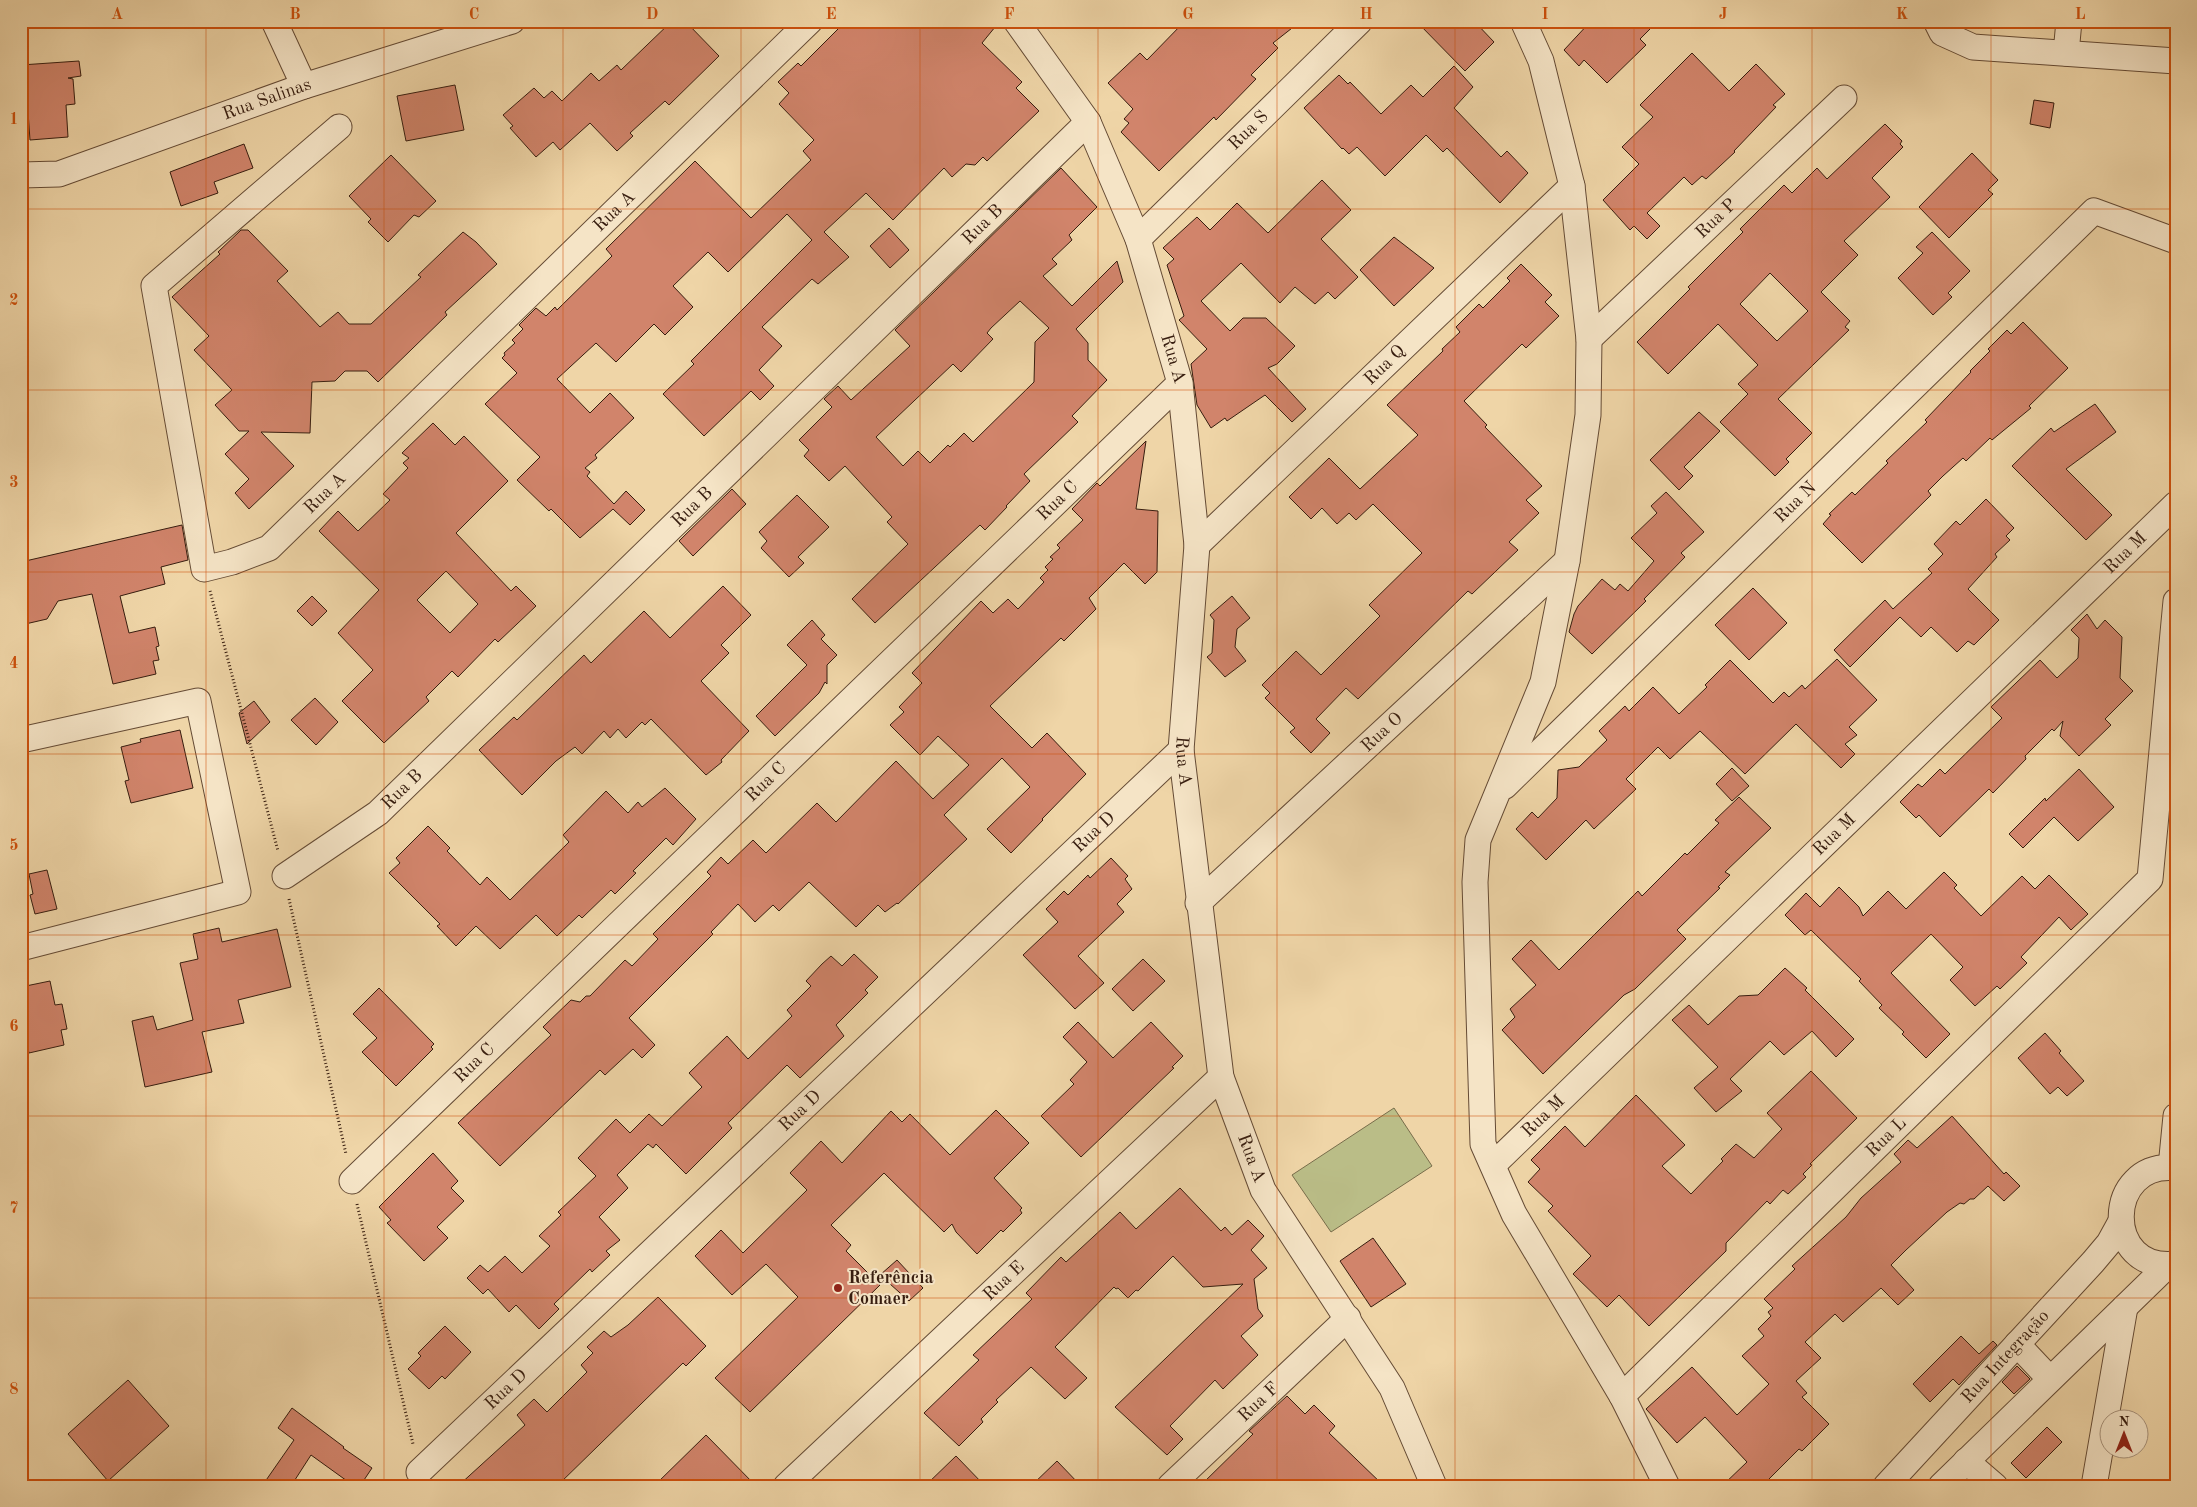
<svg xmlns="http://www.w3.org/2000/svg" width="2197" height="1507" viewBox="0 0 2197 1507" font-family="'Old Standard TT',serif">
	<style>
		.green { fill: #babd87; stroke: #786d4b }
		.building { fill: #d1846b; stroke: #371d0f; fill-rule: evenodd }
		.lines { fill: none; stroke-linecap: round; stroke-linejoin: round }
		.minor-casing { stroke: #654b35; stroke-width: 27 }
		.path { stroke: #371d0f; stroke-width: 3; stroke-dasharray: 1 2.5; stroke-linecap: butt }
		.minor { stroke: #f5e4c6; stroke-width: 25 }
		.grid { fill: none; stroke: #cd500c; stroke-width: 1; stroke-opacity: 0.55 }
		.poi-dot { fill: #8f2418; stroke: #f5e4c6; stroke-width: 2 }
		.labels { text-anchor: middle; dominant-baseline: central; stroke-width: 4; stroke-linejoin: round; paint-order: stroke }
		.street-label { font-size: 18px; fill: #371d0f; stroke: #f5e4c6 }
		.poi-label { font-size: 18px; font-weight: bold; fill: #371d0f; stroke: #f5e4c6; text-anchor: start }
		.neatline { fill: none; stroke: #cd500c; stroke-width: 2 }
		.grid-label { font-size: 16px; text-anchor: middle; font-weight: bold; fill: #cd500c }
	</style>
	<rect width="100%" height="100%" fill="#efd5a7"/>
	<filter id="stains"><feTurbulence type="fractalNoise" baseFrequency=".004" numOctaves="4"/><feColorMatrix values="0 0 0 0 .2 0 0 0 0 .09 0 0 0 0 .02 0 0 0 .5 -.17"/></filter>
	<radialGradient id="worn" r=".72"><stop offset=".6" stop-color="#630" stop-opacity="0"/><stop offset="1" stop-color="#630" stop-opacity=".3"/></radialGradient>
	<!-- green -->
	<path class="green" d="M1394,1108L1432,1166L1331,1232L1292,1175Z"/>
	<!-- building -->
	<path class="building" d="M672,21H685L719,56L669,105L665,101L630,133L633,136L617,151L590,123L560,150L553,142L536,157L510,128L513,126L503,115L534,88L544,98L552,91L562,101L591,73L599,81L617,65L621,70Z
		M846,21H1000L982,43L1022,82L1016,88L1039,111L987,161L983,157L975,165L966,164L952,177L944,168L893,220L866,193L824,232L849,257L818,284L812,279L762,327L782,346L759,370L774,386L760,400L751,391L704,436L663,394L694,364L691,361L812,240L787,214L728,272L708,252L673,286L693,307L665,335L654,324L616,362L596,343L557,379L590,413L610,393L634,418L595,455L597,458L585,468L590,472L587,476L614,504L626,491L645,510L630,525L613,509L580,538L551,509L549,511L517,480L540,457L485,404L517,373L502,358L505,355L504,353L515,343L512,340L523,329L519,325L536,308L546,316L555,307L557,310L612,256L606,249L695,161L751,218L811,160L803,151L814,140L779,104L789,93L778,82L798,63L801,66Z
		M1185,21H1301L1273,43L1278,48L1251,75L1256,79L1216,120L1214,117L1159,171L1121,132L1129,123L1124,119L1133,109L1108,83L1140,53L1147,60Z
		M1416,21H1474L1494,42L1465,71Z
		M1591,21H1658L1640,39L1646,45L1607,83L1584,60L1579,66L1564,50Z
		M1692,53L1729,91L1756,64L1785,94L1773,105L1776,107L1734,151L1735,152L1706,179L1702,176L1692,185L1684,177L1647,213L1660,226L1647,239L1634,226L1630,230L1603,200L1639,164L1622,147L1653,117L1640,105Z
		M79,61L81,76L68,78L73,79L75,104L66,105L68,137L30,140L26,84L21,85V65Z
		M1454,66L1473,87L1454,108L1501,157L1507,151L1528,173L1500,203L1447,148L1443,152L1426,135L1385,176L1357,147L1349,154L1343,148L1342,149L1304,108L1339,75L1348,84L1350,82L1381,114L1411,85L1423,97Z
		M455,85L464,130L406,141L397,96Z
		M2034,100L2054,103L2050,128L2030,124Z
		M1885,124L1902,141L1900,144L1903,147L1872,178L1890,197L1844,241L1858,255L1821,292L1850,321L1845,327L1849,330L1778,399L1812,433L1786,459L1789,462L1775,476L1720,422L1748,394L1738,384L1758,365L1718,324L1668,374L1637,342L1690,289L1688,287L1743,232L1740,229L1784,185L1792,193L1817,168L1827,179ZM1770,273L1808,311L1777,341L1740,304Z
		M244,144L253,168L214,182L218,193L181,206L170,172Z
		M1972,153L1998,180L1988,190L1993,194L1949,238L1919,207Z
		M391,155L436,201L419,217L414,215L388,242L368,222L371,219L349,196Z
		M1061,168L1097,207L1069,235L1072,240L1052,259L1057,264L1043,276L1072,306L1117,261L1123,282L1076,329L1088,343V360L1107,380L1072,416L1078,422L1024,474L1030,481L1006,506L1007,507L985,530L980,525L875,623L852,599L908,544L887,522L892,517L845,466L829,481L804,456L809,450L799,440L832,407L824,399L838,386L851,400L910,346L895,330ZM1020,301L1049,328L1035,342L1034,382L973,442L964,433L950,447L948,445L930,463L918,451L903,466L876,437L953,364L961,372L993,339L987,333L991,328Z
		M1322,180L1351,210L1321,239L1358,277L1335,299L1328,292L1315,304L1295,287L1280,303L1241,263L1201,301L1230,331L1243,318H1266L1295,346L1277,364L1268,368L1306,409L1292,422L1265,395L1227,421L1225,418L1211,428L1197,405L1191,364L1207,349L1179,320L1184,316L1167,265L1174,259L1163,248L1197,217L1210,230L1237,203L1268,233Z
		M889,228L909,250L890,268L870,246Z
		M241,230H248L288,271L277,281L320,327L338,312L349,324H371L421,277L418,275L463,232L476,242L497,264L445,312L447,315L378,382L367,371H345L335,381L312,382L310,433L261,432L294,466L249,509L235,493L249,479L225,454L249,431H239L215,405L232,390L194,350L209,336L172,297L220,254L218,252Z
		M1932,232L1970,271L1948,293L1952,297L1933,315L1898,278L1923,253L1916,247Z
		M1394,237L1434,268L1394,306L1360,270Z
		M1521,264L1552,295L1545,302L1559,316L1526,348L1522,344L1464,401L1487,425L1485,427L1542,486L1526,500L1539,513L1509,542L1518,550L1472,594L1468,591L1358,699L1346,688L1316,719L1330,733L1311,753L1290,732L1295,728L1265,698L1270,693L1262,685L1296,651L1321,675L1380,616L1369,605L1422,553L1373,504L1356,520L1349,513L1337,524L1322,508L1311,519L1289,497L1329,458L1360,489L1418,435L1387,405L1443,351L1442,349L1460,332L1456,327L1479,304L1483,308L1510,281L1507,278Z
		M2023,322L2068,368L2029,406L2031,408L1992,440L1990,438L1966,461L1963,458L1943,476L1928,491L1931,495L1862,563L1823,524L1831,515L1829,514L1852,492L1855,495L1888,463L1886,461L1927,422L1925,420L1971,372L1970,371L1990,351L1988,349L2007,330L2011,334Z
		M2095,404L2116,432L2066,469L2112,515L2086,540L2012,466L2051,428L2054,432Z
		M1699,412L1720,431L1684,467L1693,476L1679,490L1650,460Z
		M433,423L455,445L464,436L508,481L456,533L511,591L516,586L536,606L498,642L495,639L458,677L452,671L426,697L429,701L384,743L342,701L373,670L338,633L379,590L319,531L338,511L358,531L390,500L383,494L408,468L403,463L409,458L402,453ZM446,571L478,604L450,633L417,600Z
		M1146,441L1136,509L1158,511L1157,572L1145,584L1124,563L1089,598L1096,609L1064,641L1061,638L990,706L1032,748L1047,733L1086,774L1042,819L1043,820L1011,853L987,829L1030,787L1002,758L944,815L967,839L898,904L897,903L885,912L878,905L856,927L809,882L779,911L773,905L755,922L738,904L711,932L713,934L629,1018L655,1045L642,1058L633,1049L605,1075L600,1070L500,1166L458,1123L551,1035L543,1027L571,1000L580,1002L586,996H590L625,960L632,966L658,939L653,934L711,876L707,872L721,857L728,864L753,840L766,853L817,803L836,822L896,761L933,799L969,765L938,736L920,755L890,725L904,712L899,707L922,683L912,673L981,601L993,613L1008,599L1018,609L1044,582L1040,578L1048,570L1045,567L1053,559L1050,557L1060,548L1057,545L1083,520L1072,509L1097,483L1100,486Z
		M732,489L746,504L693,556L679,541Z
		M1666,492L1704,532L1681,553L1685,557L1644,599L1646,601L1592,654L1569,632L1574,614L1578,606L1602,579L1615,590L1620,584L1628,591L1654,561L1631,538L1657,513L1651,506Z
		M797,495L829,527L798,557L804,563L789,577L761,548L767,541L759,532Z
		M1986,499L2014,528L2006,536L2010,540L1995,554L1997,557L1968,589L1999,620L1974,645L1968,641L1957,652L1931,627L1921,637L1900,617L1850,667L1834,650L1885,600L1893,609L1932,573L1928,569L1943,554L1934,544L1956,521L1960,525Z
		M182,525L188,560L161,567L165,584L120,596L129,633L155,627L159,646L156,647L159,660L153,661L156,674L113,684L92,594L58,601L47,619L21,625V562Z
		M723,586L751,615L721,645L729,653L701,681L749,731L721,760L722,762L706,775L651,719L645,725L642,722L626,738L618,729L610,738L604,731L582,754L575,747L556,761L522,795L479,750L514,717L517,720L584,655L591,663L644,611L670,638Z
		M1753,588L1787,623L1749,660L1715,625Z
		M312,596L327,611L312,626L297,611Z
		M1232,596L1250,618L1237,629L1235,647L1246,661L1225,677L1207,657L1212,653L1214,620L1210,615Z
		M2087,614L2097,629L2105,620L2122,637L2120,678L2133,691L2105,719L2111,725L2079,756L2060,736L2063,721L2054,731L2052,729L2025,756L2026,759L1993,793L1989,789L1940,837L1919,815L1916,818L1900,802L1918,784L1922,787L1940,769L1945,774L2002,718L1991,707L2040,660L2057,678L2078,658L2079,638L2071,630Z
		M812,620L825,635L821,639L837,655L827,665V684L825,682L819,693L775,736L756,716L807,665L787,645Z
		M1837,659L1877,700L1849,727L1857,735L1845,744L1855,754L1841,768L1796,724L1745,774L1700,731L1670,759L1658,747L1626,779L1636,789L1594,829L1586,820L1546,860L1516,829L1532,812L1538,818L1557,798L1558,770L1579,767L1607,740L1599,731L1625,706L1629,711L1653,687L1679,714L1707,687L1705,685L1730,660L1773,703L1784,692L1789,697L1802,685L1805,689Z
		M315,698L338,722L316,745L291,720Z
		M254,701L270,722L247,744L239,713Z
		M180,730L193,788L131,803L125,781L129,780L121,747L141,742L140,739Z
		M1732,768L1749,786L1732,801L1716,784Z
		M2079,769L2114,807L2078,841L2054,817L2023,848L2009,834L2045,798L2046,801Z
		M665,788L696,819L673,845L666,838L633,871L636,873L615,894L611,890L582,918L579,915L557,936L536,915L500,949L476,926L456,946L437,926L440,924L389,873L400,863L396,858L428,826L450,848L447,851L480,885L487,877L510,900L569,842L563,835L606,791L628,813L638,802L642,807Z
		M1739,797L1771,828L1725,872L1730,875L1718,887L1720,888L1677,930L1686,939L1635,989L1624,995L1543,1074L1502,1030L1515,1017L1510,1009L1536,985L1512,959L1531,940L1559,970L1638,891L1642,896L1685,853L1687,855L1719,823L1715,820Z
		M1111,858L1128,876L1125,879L1132,889L1117,904L1124,912L1078,956L1104,983L1075,1009L1023,955L1058,922L1046,909L1064,891L1068,895L1088,875L1090,878Z
		M47,870L57,909L35,914L30,895L33,894L29,874Z
		M1944,872L1957,885L1954,888L1981,916L2022,876L2035,889L2049,875L2088,914L2071,930L2059,917L2021,957L2027,963L2000,989L1997,986L1975,1006L1950,980L1963,967L1931,934L1891,973L1950,1034L1926,1058L1902,1034L1904,1032L1879,1008L1882,1005L1859,981L1861,979L1811,930L1805,935L1785,915L1806,893L1820,907L1839,887L1859,907L1863,916L1888,891L1906,909Z
		M219,928L222,942L277,929L291,987L238,1000L244,1023L202,1032L212,1072L145,1087L132,1021L153,1016L157,1030L193,1020L180,963L198,959L193,934Z
		M854,954L878,977L865,990L868,993L836,1025L844,1036L800,1078L787,1065L728,1123L732,1128L686,1174L656,1144L653,1148L648,1144L617,1175L628,1188L599,1217L620,1240L606,1251L610,1255L592,1272L590,1269L554,1304L559,1309L539,1329L516,1305L509,1312L488,1289L483,1294L467,1278L480,1265L488,1272L505,1256L522,1273L550,1246L539,1236L561,1215L558,1212L596,1176L578,1158L616,1119L630,1133L649,1114L662,1126L702,1087L689,1073L727,1036L748,1059L792,1016L787,1010L811,986L806,981L822,964L831,956L842,966Z
		M1143,959L1165,981L1133,1011L1112,989Z
		M1785,968L1807,988L1805,990L1854,1039L1836,1057L1812,1031L1784,1055L1770,1041L1730,1079L1742,1091L1716,1112L1694,1088L1718,1067L1672,1020L1689,1005L1708,1025L1739,996L1758,995Z
		M50,981L55,1005L62,1004L67,1029L61,1030L64,1045L29,1053L21,1019V987Z
		M379,988L434,1044L431,1047L433,1049L396,1086L362,1052L377,1038L353,1014Z
		M1078,1022L1113,1058L1151,1022L1183,1056L1172,1067L1174,1068L1081,1157L1041,1116L1074,1084L1070,1080L1087,1062L1063,1037Z
		M2045,1033L2061,1051L2059,1053L2084,1081L2067,1096L2058,1087L2050,1094L2018,1058Z
		M1811,1071L1857,1118L1810,1164L1812,1165L1803,1174L1806,1177L1788,1194L1783,1190L1770,1204L1767,1201L1726,1243V1251L1649,1326L1619,1295L1607,1307L1573,1274L1591,1256L1548,1211L1553,1206L1528,1182L1540,1169L1531,1160L1565,1126L1585,1147L1636,1095L1685,1145L1662,1166L1691,1194L1723,1161L1721,1159L1736,1144L1754,1158L1782,1129L1767,1113Z
		M996,1110L1029,1143L994,1178L1022,1208L1020,1210L1022,1213L1003,1232L1001,1230L977,1254L956,1232L952,1224L944,1232L884,1173L831,1225L851,1245L846,1251L880,1285L750,1412L715,1378L798,1297L766,1264L732,1295L695,1256L721,1230L743,1253L807,1190L790,1173L821,1141L842,1163L891,1111L902,1122L910,1114L950,1155Z
		M1952,1116L2004,1174L2006,1172L2020,1186L2004,1201L1988,1186L1974,1199H1970L1964,1204L1960,1203L1947,1212L1906,1250L1891,1265L1914,1290L1898,1305L1881,1288L1843,1322L1835,1314L1805,1342L1821,1358L1796,1381L1807,1393L1802,1397L1829,1424L1802,1451L1799,1449L1762,1486H1722L1747,1462L1705,1417L1677,1443L1646,1409L1692,1367L1737,1415L1769,1384L1742,1356L1764,1336L1758,1329L1771,1316L1768,1312L1773,1308L1764,1299L1795,1269L1792,1266L1846,1217L1861,1198L1901,1162L1894,1154L1908,1140L1917,1148Z
		M433,1153L458,1181L451,1188L464,1201L437,1227L448,1238L424,1261L387,1223L391,1220L379,1207Z
		M1180,1188L1221,1231L1225,1227L1232,1235L1248,1220L1264,1236L1251,1250L1267,1268L1254,1279L1258,1309L1263,1316L1241,1336L1258,1355L1223,1389L1215,1380L1170,1426L1183,1439L1167,1455L1115,1407L1243,1284L1203,1287L1173,1256L1138,1291L1136,1290L1128,1298L1118,1288L1116,1289L1114,1287L1055,1347L1087,1378L1065,1399L1031,1367L996,1400L998,1402L981,1419L983,1422L959,1446L924,1413L979,1360L973,1355L1032,1299L1026,1293L1061,1257L1066,1262L1120,1212L1136,1229Z
		M1373,1238L1406,1284L1371,1307L1340,1261Z
		M897,1260L923,1288L909,1301L880,1275Z
		M658,1297L706,1346L686,1366L683,1363L557,1486H458L525,1425L517,1415L534,1399L547,1412L587,1372L581,1365L593,1353L587,1347L604,1331L611,1337L628,1325Z
		M445,1326L471,1352L445,1379L442,1376L429,1389L408,1369L421,1356L418,1353Z
		M1961,1336L1979,1354L1993,1341L1997,1345L1959,1385L1953,1379L1930,1402L1913,1384Z
		M2017,1366L2030,1379L2014,1394L2002,1382Z
		M128,1380L169,1426L108,1481L68,1434Z
		M1287,1396L1305,1414L1314,1405L1335,1426L1329,1433L1384,1486H1200L1253,1434L1249,1431Z
		M292,1408L344,1447L343,1448L372,1468L360,1486H354L311,1455L291,1486H262L294,1440L278,1428Z
		M2047,1427L2062,1442L2026,1478L2011,1463Z
		M706,1435L756,1486H654Z
		M956,1456L985,1486H925Z
		M1057,1461L1081,1486H1031Z"/>
	<g class="lines">
		<defs>
			<g id="minor">
				<path d="M274,21L304,86"/>
				<path id="s1" d="M1016,21L1088,122L1138,239L1180,383L1197,545L1181,750L1221,1077L1263,1190L1392,1388L1434,1486"/>
				<path d="M1523,21L1541,61L1572,186L1589,339L1588,415L1567,561L1543,682L1478,840L1475,882L1483,1144L1514,1214L1622,1396L1667,1486"/>
				<path d="M1936,21L1942,33L1973,47L2176,61"/>
				<path d="M2066,53L2069,21"/>
				<path id="s2" d="M339,127L154,286L204,569L232,562L269,548L810,21"/>
				<path id="s3" d="M21,175L59,174L304,86L512,21"/>
				<path id="s4" d="M1138,239L1360,21"/>
				<path id="s5" d="M1589,339L1844,98"/>
				<path id="s6" d="M1197,545L1572,186"/>
				<path d="M21,740L198,701L238,892L21,948"/>
				<path id="s7" d="M1505,786L2094,211L2176,241"/>
				<path id="s8" d="M285,876L378,813L1088,122"/>
				<path id="s9" d="M1198,903L1567,561"/>
				<path id="s10" d="M1493,1165L2176,504"/>
				<path d="M2171,1167L2176,1116"/>
				<path d="M2176,1168C2104,1160 2102,1273 2176,1264"/>
				<path id="s11" d="M352,1181L1180,383"/>
				<path d="M2017,1344L2050,1379"/>
				<path id="s12" d="M1622,1396L2150,879L2176,601"/>
				<path d="M1966,1461L1995,1486"/>
				<path id="s13" d="M419,1472L1181,750"/>
				<path id="s14" d="M786,1486L1221,1077"/>
				<path id="s15" d="M1170,1486L1348,1318"/>
				<path id="s16" d="M1886,1486L2093,1262L2109,1243L2120,1223"/>
				<path d="M1941,1486L2167,1266"/>
				<path d="M2094,1486L2125,1307"/>
			</g>
		</defs>
		<!-- minor casing -->
		<use href="#minor" class="minor-casing"/>
		<!-- path -->
		<path class="path" d="M210,591L278,851
			M289,899L346,1154
			M357,1204L413,1444"/>
		<!-- minor -->
		<use href="#minor" class="minor"/>
	</g>
	<!-- grid -->
	<path class="grid" d="M206,21V1486M384,21V1486M563,21V1486M741,21V1486M920,21V1486M1098,21V1486M1277,21V1486M1455,21V1486M1634,21V1486M1812,21V1486M1991,21V1486M21,209H2176M21,390H2176M21,572H2176M21,754H2176M21,935H2176M21,1116H2176M21,1298H2176"/>
	<!-- markers -->
	<circle class="poi-dot" cx="838" cy="1288" r="5"/>
	<g class="labels">
		<!-- street labels -->
		<g class="street-label">
			<text stroke="none"><textPath href="#s3" startOffset="259">Rua Salinas</textPath></text>
			<text stroke="none"><textPath href="#s4" startOffset="155">Rua S</textPath></text>
			<text stroke="none"><textPath href="#s2" startOffset="1082">Rua A</textPath></text>
			<text stroke="none"><textPath href="#s5" startOffset="175">Rua P</textPath></text>
			<text stroke="none"><textPath href="#s8" startOffset="956">Rua B</textPath></text>
			<text stroke="none"><textPath href="#s1" startOffset="376">Rua A</textPath></text>
			<text stroke="none"><textPath href="#s6" startOffset="260">Rua Q</textPath></text>
			<text stroke="none"><textPath href="#s2" startOffset="678">Rua A</textPath></text>
			<text stroke="none"><textPath href="#s11" startOffset="980">Rua C</textPath></text>
			<text stroke="none"><textPath href="#s7" startOffset="406">Rua N</textPath></text>
			<text stroke="none"><textPath href="#s8" startOffset="551">Rua B</textPath></text>
			<text stroke="none"><textPath href="#s10" startOffset="880">Rua M</textPath></text>
			<text stroke="none"><textPath href="#s9" startOffset="251">Rua O</textPath></text>
			<text stroke="none"><textPath href="#s1" startOffset="781">Rua A</textPath></text>
			<text stroke="none"><textPath href="#s11" startOffset="575">Rua C</textPath></text>
			<text stroke="none"><textPath href="#s8" startOffset="146">Rua B</textPath></text>
			<text stroke="none"><textPath href="#s13" startOffset="930">Rua D</textPath></text>
			<text stroke="none"><textPath href="#s10" startOffset="475">Rua M</textPath></text>
			<text stroke="none"><textPath href="#s11" startOffset="170">Rua C</textPath></text>
			<text stroke="none"><textPath href="#s13" startOffset="525">Rua D</textPath></text>
			<text stroke="none"><textPath href="#s10" startOffset="70">Rua M</textPath></text>
			<text stroke="none"><textPath href="#s12" startOffset="370">Rua L</textPath></text>
			<text stroke="none"><textPath href="#s1" startOffset="1186">Rua A</textPath></text>
			<text stroke="none"><textPath href="#s14" startOffset="299">Rua E</textPath></text>
			<text stroke="none"><textPath href="#s16" startOffset="176">Rua Integração</textPath></text>
			<text stroke="none"><textPath href="#s13" startOffset="120">Rua D</textPath></text>
			<text stroke="none"><textPath href="#s15" startOffset="122">Rua F</textPath></text>
		</g>
		<!-- poi labels -->
		<g class="poi-label">
			<text x="848" y="1278">Referência<tspan x="848" dy="21">Comaer</tspan></text>
		</g>
	</g>
	<!-- margin -->
	<rect width="2197" height="1507" fill="none" stroke="#efd5a7" stroke-width="55"/>
	<!-- north arrow -->
	<g transform="translate(2124 1434)"><circle r="24" fill="#f5e4c6" stroke="#a9947d"/>
	<path d="M0-4L9 19L0 12L-9 19Z" fill="#8f2418"/>
	<text y="-8" font-size="14" font-weight="bold" text-anchor="middle" fill="#371d0f">N</text>
	</g>
	<rect x="28" y="28" width="2142" height="1452" class="neatline"/>
	<g class="grid-label">
		<text x="117" y="19">A</text>
		<text x="295" y="19">B</text>
		<text x="474" y="19">C</text>
		<text x="652" y="19">D</text>
		<text x="831" y="19">E</text>
		<text x="1009" y="19">F</text>
		<text x="1188" y="19">G</text>
		<text x="1366" y="19">H</text>
		<text x="1545" y="19">I</text>
		<text x="1723" y="19">J</text>
		<text x="1902" y="19">K</text>
		<text x="2080" y="19">L</text>
		<text x="14" y="124">1</text>
		<text x="14" y="305">2</text>
		<text x="14" y="487">3</text>
		<text x="14" y="668">4</text>
		<text x="14" y="850">5</text>
		<text x="14" y="1031">6</text>
		<text x="14" y="1213">7</text>
		<text x="14" y="1394">8</text>
	</g>
	<rect width="100%" height="100%" filter="url(#stains)"/>
	<rect width="100%" height="100%" fill="url(#worn)"/>
</svg>
